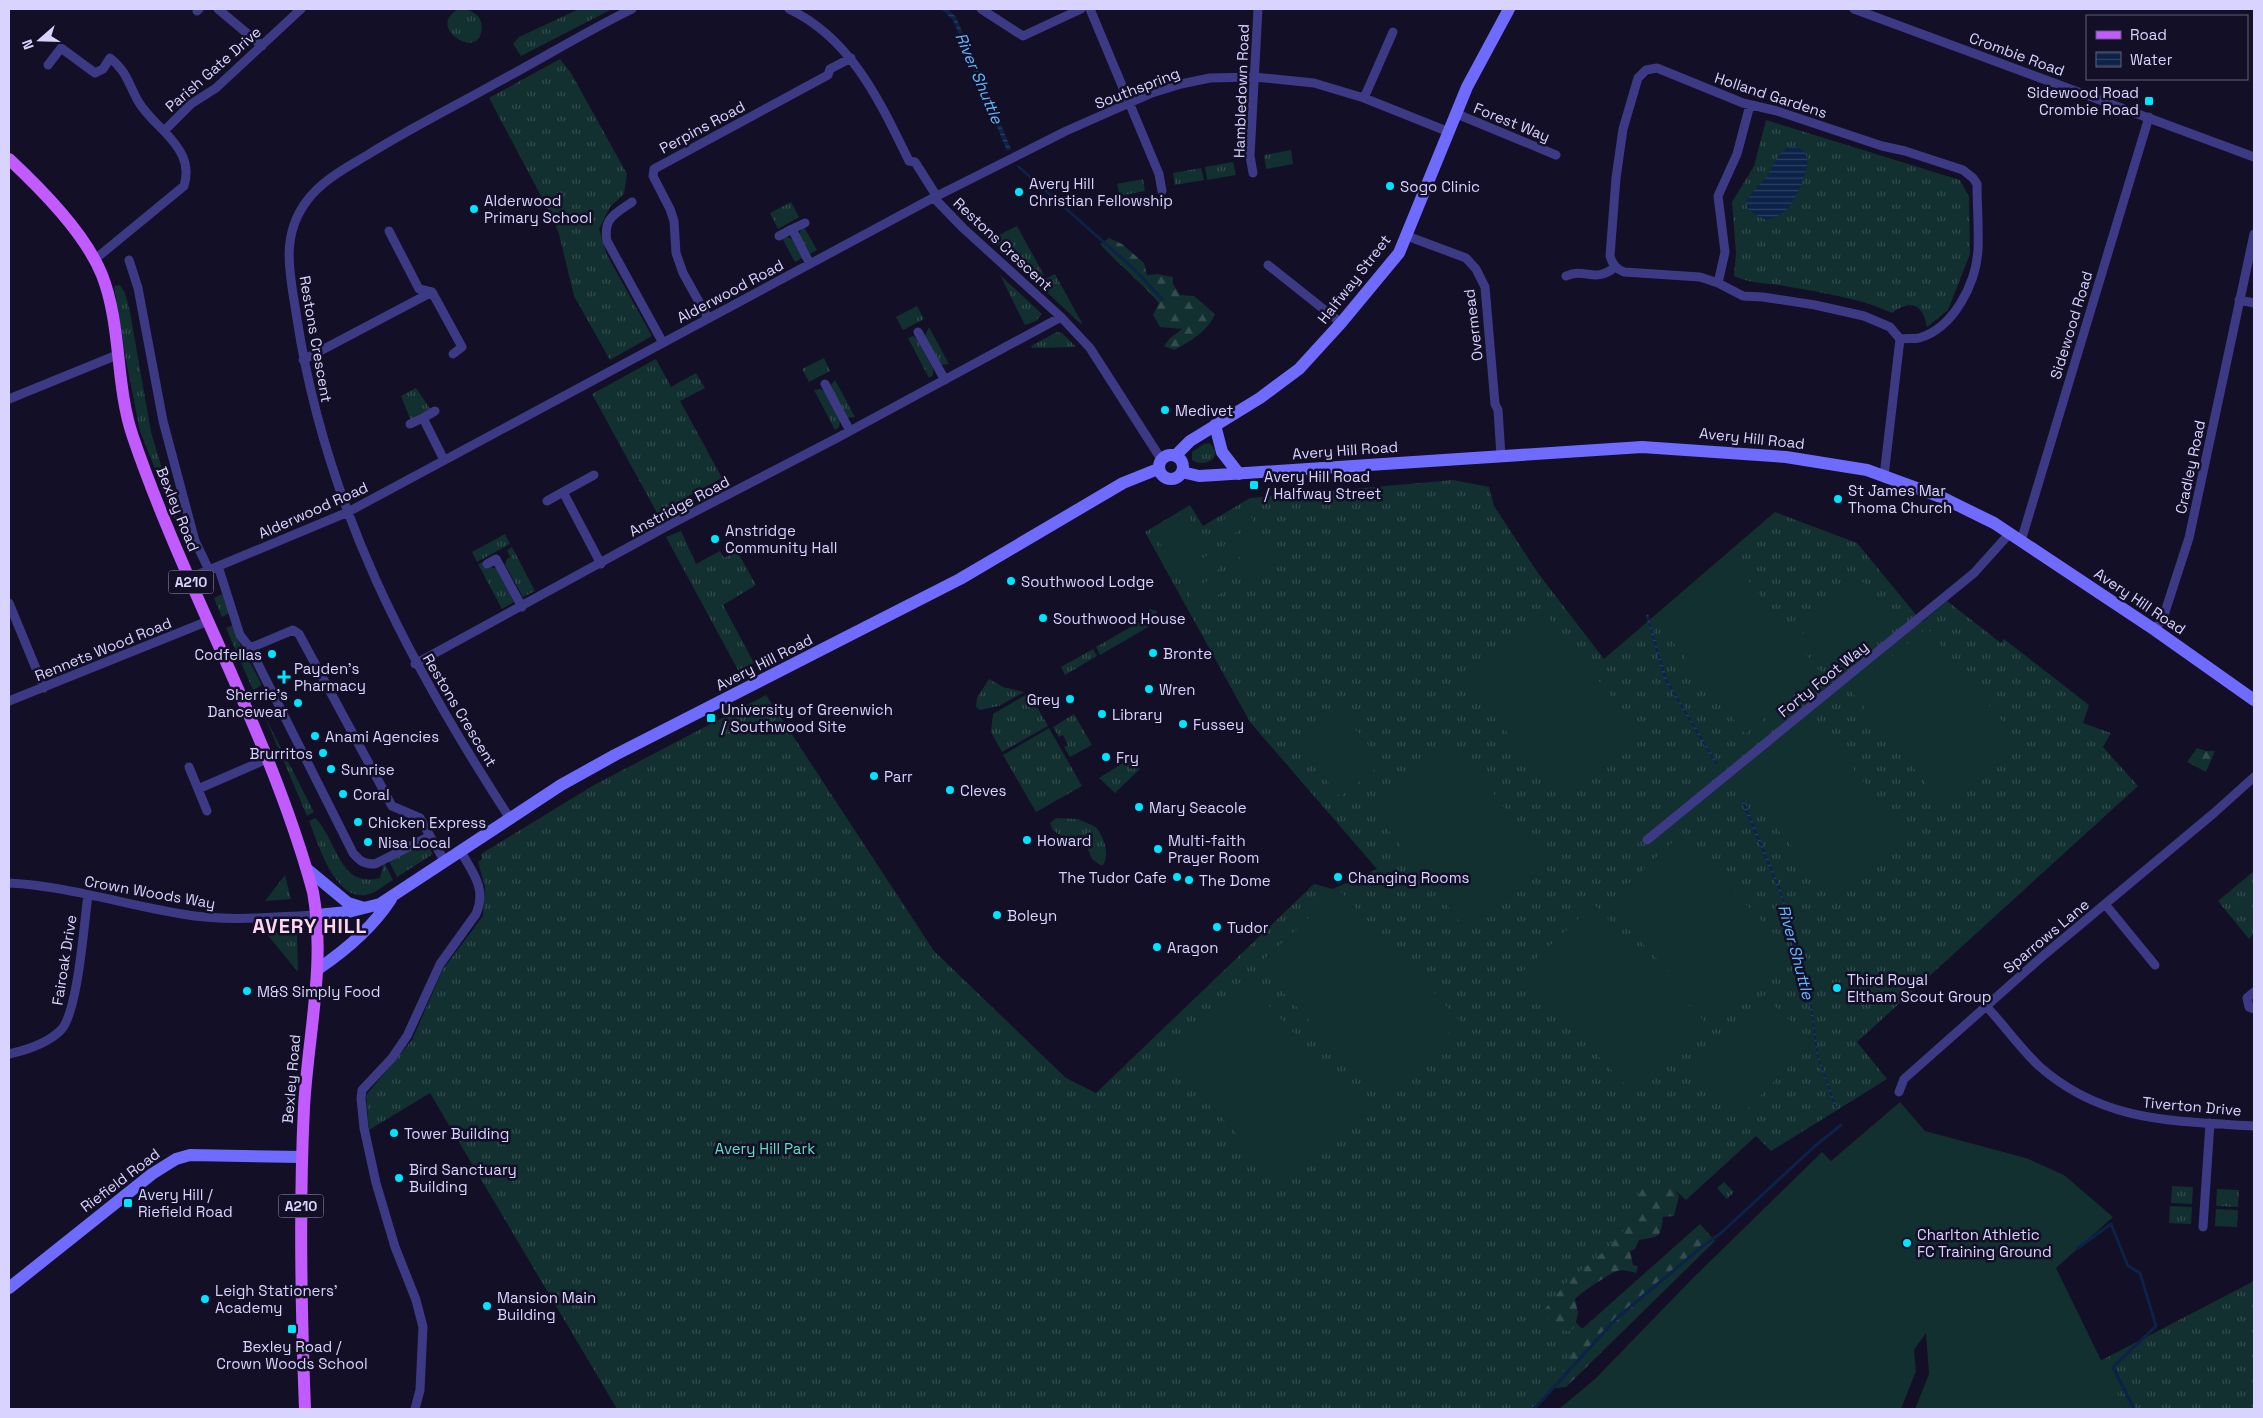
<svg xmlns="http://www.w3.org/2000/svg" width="2263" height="1418" viewBox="0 0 2263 1418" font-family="'Space Grotesk',sans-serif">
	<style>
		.grass { fill: url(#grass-tufts) }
		.forest { fill: url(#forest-firs) }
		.pitch { fill: #12302f }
		.water { fill: url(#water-rules) }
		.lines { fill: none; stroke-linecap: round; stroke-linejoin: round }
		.stream { stroke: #0c2248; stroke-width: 3 }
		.street { stroke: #3d3a85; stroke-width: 9 }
		.secondary { stroke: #6f6bff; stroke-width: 12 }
		.primary { stroke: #c25bff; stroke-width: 12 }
		.poi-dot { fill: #00e5ff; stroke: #130f26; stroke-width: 2 }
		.labels { text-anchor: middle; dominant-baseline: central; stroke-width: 5; stroke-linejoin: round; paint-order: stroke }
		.shield { fill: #130f26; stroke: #9e99be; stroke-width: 1 }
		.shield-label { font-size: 14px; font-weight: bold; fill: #d9d4ff }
		.street-label { font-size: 15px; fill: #d9d4ff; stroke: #130f26 }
		.poi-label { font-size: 15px; fill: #d9d4ff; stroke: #130f26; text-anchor: start }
		.park-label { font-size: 15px; fill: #5fe0c0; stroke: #130f26 }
		.water-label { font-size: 16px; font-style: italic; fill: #62b6ff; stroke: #130f26 }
		.district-label { font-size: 20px; font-weight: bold; letter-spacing: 1px; fill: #ffd6f0; stroke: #130f26 }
	</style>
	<defs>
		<pattern id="grass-tufts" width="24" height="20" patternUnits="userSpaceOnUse" patternTransform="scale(1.25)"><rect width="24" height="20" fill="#12302f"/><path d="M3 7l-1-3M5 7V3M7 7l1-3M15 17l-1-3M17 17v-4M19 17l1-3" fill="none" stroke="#344d4e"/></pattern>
		<pattern id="forest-firs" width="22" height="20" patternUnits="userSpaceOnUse" patternTransform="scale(1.25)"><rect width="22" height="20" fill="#12302f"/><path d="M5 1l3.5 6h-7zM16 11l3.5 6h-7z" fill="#344d4e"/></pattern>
		<pattern id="water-rules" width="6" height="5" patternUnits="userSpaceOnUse" patternTransform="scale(1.25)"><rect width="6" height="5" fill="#0c2248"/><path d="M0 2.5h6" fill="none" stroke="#2f4163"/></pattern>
	</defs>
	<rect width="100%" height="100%" fill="#130f26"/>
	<!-- grass -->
	<path class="grass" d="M459,9C473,9 485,17 481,33C476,59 425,26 459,9Z
		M579,9H612L521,56L513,44L519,37Z
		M560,59L571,73L627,174L624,194L610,207L599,229L607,255L652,336L610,360L574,296L559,234L549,211L489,98Z
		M1766,120L1960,180L1969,197L1970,254L1948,310L1927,327C1923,304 1911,299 1892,313C1858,297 1816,292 1779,285C1763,283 1749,283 1734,276L1736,253L1732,202L1754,166Z
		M1291,150L1293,164L1266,169L1264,155Z
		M1233,162L1236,175L1207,180L1205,167Z
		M1201,168L1204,180L1175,185L1173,173Z
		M1143,179L1145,191L1120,196L1117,184Z
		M791,202L799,217L778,229L770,213Z
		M1017,226L1044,275L1034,281L991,239Z
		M804,227L817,250L810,254L799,236L800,231Z
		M788,237L792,239L802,258L795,262L782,238Z
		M1055,274L1082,323L1081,324L1037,283Z
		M1000,275L1042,314L1036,321L1025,325Z
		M120,285L125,293L130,312L151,432L185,545L140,431L126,361L114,286Z
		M917,306L924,319L903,330L896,317Z
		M929,327L949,364L941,365L925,336Z
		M1057,332L1062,333L1076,347L1032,348L1031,346Z
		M913,336L917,339L933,369V375L929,378L908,338Z
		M824,358L830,371L809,382L802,369Z
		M656,359L671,387L696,373L705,388L680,401L722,478L657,513L592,394Z
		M835,380L855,417L847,418L830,386Z
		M416,388L431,410L411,421L401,396Z
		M820,389L824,391L840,421L839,427L835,430L814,390Z
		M1209,443C1226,456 1205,469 1192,460V452L1204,444Z
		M1453,480L1489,487L1494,506L1538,573L1604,659L1775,512L1857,543L1922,622L1947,601L2001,643L2004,639L2089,705L2083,723L2111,733L2103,747L2138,786L1857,1042L1887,1079L1771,1151L1756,1136L1686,1200L1676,1191L1558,1304L1601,1348L1531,1409H617L430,1093L369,1130L366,1095L412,1040L443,969L483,916L485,887L478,862L482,859L481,854L594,785L766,695L934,951L1066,1078L1096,1093L1314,884L1333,889L1377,869L1250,722L1145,532L1190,505L1203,526L1250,498Z
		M681,531L696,564L720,551L724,558L737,551L756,585L723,605L754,663L738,670L666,537Z
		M505,534L510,544L477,562L472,552Z
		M512,547L535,591L523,597L505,565L507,559L510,557L507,550Z
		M483,562L487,569L491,567L498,569L514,602L502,609L478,564Z
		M222,594L229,613L222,617L214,598Z
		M1149,609L1157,611L1155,623L1100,655L1096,647L1150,616Z
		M233,625L237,638L262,685L253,690L226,628Z
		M1093,649L1097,656L1065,675L1061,667Z
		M989,679L1003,687L1024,692L999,706L980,710L976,707L977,698Z
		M1029,693L1048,726L1002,752L991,732L993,714Z
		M1074,714L1092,745L1070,757L1064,747L1068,745L1063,735L1059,737L1053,727Z
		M265,717L314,812L307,816Z
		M1049,728L1082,786L1036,812L1003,755Z
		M1131,758L1140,769L1115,793L1099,778Z
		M315,818C337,838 338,889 380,878L384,862L393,880C384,885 375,894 365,895C334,899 318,843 309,821Z
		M1056,818L1078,819L1096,827C1104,837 1110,854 1103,865H1100L1092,859L1087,847L1083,846L1076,847L1053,830L1050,823Z
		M417,847L429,848L433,854L397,877L389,861Z
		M2254,871V933L2249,939L2218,901Z
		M285,875L291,899L265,901Z
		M297,932L298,972L266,933Z
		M1724,1182L1734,1192L1727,1199L1717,1188Z
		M2172,1186L2193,1187L2192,1204L2171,1203Z
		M2217,1189L2239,1190L2238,1207L2216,1206Z
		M2170,1206L2192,1207L2191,1224L2169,1223Z
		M2216,1209L2238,1210L2237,1227L2215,1226Z
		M2254,1281V1409H2125L2100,1361Z"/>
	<!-- forest -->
	<path class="forest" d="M1109,238L1122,244L1144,263L1147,275L1158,274L1173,277V284L1180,295L1194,296L1215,314C1209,330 1190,342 1174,350L1164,346L1170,338L1182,329L1160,327L1153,315L1159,303C1141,282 1119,265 1100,244Z
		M2197,748L2206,751H2215L2206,772L2187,762Z
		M1650,1184L1657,1188L1661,1186L1673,1188L1679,1196L1674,1216L1663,1217C1660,1238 1661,1236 1639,1240L1635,1249L1630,1251L1633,1265L1638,1266L1636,1273C1629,1271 1624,1269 1617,1271C1612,1272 1579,1294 1575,1299L1578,1313L1575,1327L1570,1331L1550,1329L1545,1309L1567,1282L1601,1254L1640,1213L1638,1192Z
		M1700,1224L1715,1241L1566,1387L1555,1388L1582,1329Z"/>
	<!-- pitch -->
	<path class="pitch" d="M1245,507L1254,522L1221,541L1213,526Z
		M1187,514L1196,529L1163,548L1154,532Z
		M1257,527L1266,542L1233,561L1224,545Z
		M1198,534L1207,549L1174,568L1166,552Z
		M1268,547L1277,562L1244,580L1236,565Z
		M1210,554L1219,569L1186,588L1177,572Z
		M1731,559L1821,673L1745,734L1655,619Z
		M1221,573L1230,588L1197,607L1189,592Z
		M1856,573L1891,618L1829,666L1794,621Z
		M1544,612L1643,736L1562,801L1463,677Z
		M1927,628L2022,746L1946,808L1850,690Z
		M1339,709L1383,763L1340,797L1297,744Z
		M1814,721L1910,839L1836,900L1739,782Z
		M1451,739L1549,865L1466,930L1368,804Z
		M1680,835L1793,954L1719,1024L1606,905Z
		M1339,890L1461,1022L1380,1097L1258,965Z
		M1594,904L1704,1021L1630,1090L1521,973Z
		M1244,979L1366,1111L1285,1186L1163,1054Z
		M1763,995L1812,1042L1740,1117L1691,1071Z
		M1900,1102L1925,1131L2026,1158L2064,1175L2113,1217L2056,1268L2125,1409H1915L1929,1374L1926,1333L1914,1350L1916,1371L1901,1409H1559L1595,1379L1692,1279L1822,1152L1831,1161Z"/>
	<!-- water -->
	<path class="water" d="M941,9H948L956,17L1011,149L1007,151L953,20Z
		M1791,146C1796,147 1802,148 1805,153C1813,164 1796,199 1788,208C1783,214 1775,217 1767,220C1729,205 1753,195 1767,176C1775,165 1777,152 1791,146Z
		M1648,614L1667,679L1718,764L1716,765L1664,679L1646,616Z
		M1744,800L1780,887L1797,941L1808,981L1819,1057L1837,1108H1835L1817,1057L1806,980L1779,891L1741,801Z"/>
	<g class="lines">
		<!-- stream -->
		<path class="stream" d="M1019,167L1134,269L1162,299
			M2078,1248L2111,1224L2128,1266L2140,1273L2156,1326L2113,1367L2134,1409
			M1534,1409L1616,1319L1704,1245L1721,1233L1815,1146L1841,1125"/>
		<!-- street -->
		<path class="street" d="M218,9L262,46
			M789,9C852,39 880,102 909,161L915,162L934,192V198L963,228L1061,317L1090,348L1161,459
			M981,9L1023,36L1081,9
			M1090,9L1159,174L1162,191
			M1854,9L2254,157
			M197,11L199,9
			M48,65L61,48L95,73L103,69L110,58C126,70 129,85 138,101C145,113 155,122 164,131
			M1364,98L1393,32
			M1457,114L1556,155
			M1253,173L1250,156L1258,9
			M632,202C615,214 603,218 607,241L663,343
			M805,223L792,229L810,264
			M389,231L419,289L432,292L462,347L453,354
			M779,236L792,229
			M1407,236L1466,258L1476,269L1485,287L1495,404L1498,410L1501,456
			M94,260L184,186C191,163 180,148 164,131L191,104L216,88L301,9
			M129,260L138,288L163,421L195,541L209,570
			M1268,265L1341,323
			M1566,276C1585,267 1595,284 1615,267
			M1718,283L1725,252L1718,196L1737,154L1750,105
			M2239,300L2254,303
			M708,318L683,273L676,253L674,221L670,209L653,176L654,169L828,75L830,69L851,58
			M918,332L945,380
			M303,360L432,292
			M825,384L850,431
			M9,399L117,355
			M423,418L435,411
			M410,424L423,418L444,460
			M594,475L563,492L601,564
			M1884,476L1900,339L1890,327L1864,316L1815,305L1763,297L1743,296L1718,283L1700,277L1624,272C1616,269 1612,264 1610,256L1616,178L1623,129L1638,78L1646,70L1657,68L1743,103L1777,111L1882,146L1905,151L1963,170L1973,178L1977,184C1977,206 1979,228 1978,250C1976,283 1954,328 1919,338C1914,339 1906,338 1900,339
			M547,501L563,492
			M2021,541L2149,117
			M487,564L496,559L522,607
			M218,566L240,635L250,648L353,853C360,861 363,864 375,864L430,836L445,862
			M190,578L348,512L929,200L1066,131L1152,93L1181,84L1210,78L1254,77L1314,83L1364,98L1449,132
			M9,603L44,688
			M2155,630L2164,615L2189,538L2254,234
			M250,648L293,630L299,634L392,806L420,818L430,836
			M415,664L671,524L837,438L1061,317
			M9,701L208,621
			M189,767L198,789
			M207,811L198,789L267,759
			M511,820C408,662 326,507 297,319C291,277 279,239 306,202C322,180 346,168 369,154C411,128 455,106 498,82C543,58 587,31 632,9
			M1647,840L1974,573L2010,533
			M9,883C68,886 125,905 182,914C227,922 272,917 316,915
			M2105,904L2155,965
			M2254,992L2247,998L2249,1007L2254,1009
			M1986,1006C2004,1025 2020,1048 2039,1066C2103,1123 2175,1121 2254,1126
			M9,1054C27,1050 47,1044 61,1030C78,1012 84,923 88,895
			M1899,1092L1904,1079L2044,955L2214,813L2254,777
			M2203,1227L2210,1123
			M415,1409L420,1390L423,1327L416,1300L395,1247L376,1183L364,1128L361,1098L362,1090L392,1058L407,1036L440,964L476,914C487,889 473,873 461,852"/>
		<!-- secondary -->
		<path class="secondary" d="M1215,425L1222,452L1239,474
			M1159 467a12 12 0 1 1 24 0a12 12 0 1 1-24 0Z
			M1175,456L1190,441L1260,398L1299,369L1341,323L1399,253L1467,87L1509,9
			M1182,472L1199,476L1216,475L1642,447L1786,457L1867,470L1941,497L1994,523L2155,630L2254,700
			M307,869L348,903L364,908
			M316,915L348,912L380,904L561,785L615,755L960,579L1123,483L1158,469
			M318,969C346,950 373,927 391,899
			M9,1288L152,1174L176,1159L190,1155L302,1157"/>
		<!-- primary -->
		<path class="primary" d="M9,159C41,189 85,233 102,275C122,326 115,385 133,437C186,592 270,734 313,892C326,964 308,1035 304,1107C299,1207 301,1308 305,1409"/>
	</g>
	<!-- markers -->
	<g class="poi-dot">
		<rect x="2144" y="96" width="10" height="10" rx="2.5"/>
		<circle cx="1390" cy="186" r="5"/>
		<circle cx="1019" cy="192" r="5"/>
		<circle cx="474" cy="209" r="5"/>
		<circle cx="1165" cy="410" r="5"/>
		<rect x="1249" y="480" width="10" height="10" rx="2.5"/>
		<circle cx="1838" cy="499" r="5"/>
		<circle cx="715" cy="539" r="5"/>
		<circle cx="1011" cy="581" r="5"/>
		<circle cx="1043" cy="618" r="5"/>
		<circle cx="1153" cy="653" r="5"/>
		<circle cx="272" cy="654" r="5"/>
		<path d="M281.5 669.5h5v5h5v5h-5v5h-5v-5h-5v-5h5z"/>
		<circle cx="1149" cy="689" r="5"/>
		<circle cx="1070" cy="699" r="5"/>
		<circle cx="298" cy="703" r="5"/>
		<circle cx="1102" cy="714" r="5"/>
		<rect x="706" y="713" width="10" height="10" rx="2.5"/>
		<circle cx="1183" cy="724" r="5"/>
		<circle cx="315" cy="736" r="5"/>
		<circle cx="323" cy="753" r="5"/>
		<circle cx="1106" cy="757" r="5"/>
		<circle cx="331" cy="769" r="5"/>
		<circle cx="874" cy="776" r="5"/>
		<circle cx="950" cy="790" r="5"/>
		<circle cx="343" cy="794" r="5"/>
		<circle cx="1139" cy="807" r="5"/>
		<circle cx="358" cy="822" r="5"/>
		<circle cx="1027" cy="840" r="5"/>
		<circle cx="368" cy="842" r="5"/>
		<circle cx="1158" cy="849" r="5"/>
		<circle cx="1177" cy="877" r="5"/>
		<circle cx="1338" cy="877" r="5"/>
		<circle cx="1189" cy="880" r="5"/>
		<circle cx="997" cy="915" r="5"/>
		<circle cx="1217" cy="927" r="5"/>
		<circle cx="1157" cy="947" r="5"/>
		<circle cx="1837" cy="988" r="5"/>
		<circle cx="247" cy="991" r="5"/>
		<circle cx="394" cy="1133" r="5"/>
		<circle cx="399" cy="1178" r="5"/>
		<rect x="123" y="1198" width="10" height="10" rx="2.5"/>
		<circle cx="1907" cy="1243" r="5"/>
		<circle cx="205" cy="1299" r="5"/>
		<circle cx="487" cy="1306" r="5"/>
		<rect x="287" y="1324" width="10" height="10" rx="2.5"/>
	</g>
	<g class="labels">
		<!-- shield labels -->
		<g class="shield">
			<rect x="168.5" y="570.5" width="45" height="23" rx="4"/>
			<rect x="278.5" y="1194.5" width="45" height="23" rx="4"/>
		</g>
		<g class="shield-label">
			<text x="191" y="582">A210</text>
			<text x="301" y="1206">A210</text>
		</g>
		<!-- street labels -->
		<g class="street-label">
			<text transform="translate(2017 54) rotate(20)">Crombie Road</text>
			<text transform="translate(213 69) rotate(-41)">Parish Gate Drive</text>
			<text transform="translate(1137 88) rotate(-21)">Southspring</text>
			<text transform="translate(1241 91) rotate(-88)">Hambledown Road</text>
			<text transform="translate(1771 95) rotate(18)">Holland Gardens</text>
			<text transform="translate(1512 122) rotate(22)">Forest Way</text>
			<text transform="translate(702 127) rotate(-28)">Perpins Road</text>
			<text transform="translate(1003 244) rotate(43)">Restons Crescent</text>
			<text transform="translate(1354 279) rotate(-52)">Halfway Street</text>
			<text transform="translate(730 291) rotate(-28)">Alderwood Road</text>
			<text transform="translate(1473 325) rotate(-97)">Overmead</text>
			<text transform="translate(2071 325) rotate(-73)">Sidewood Road</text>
			<text transform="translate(316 339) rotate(80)">Restons Crescent</text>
			<text transform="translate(1752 438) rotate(6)">Avery Hill Road</text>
			<text transform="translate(1345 450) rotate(-4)">Avery Hill Road</text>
			<text transform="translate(2190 467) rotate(-78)">Cradley Road</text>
			<text transform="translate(679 506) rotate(-28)">Anstridge Road</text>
			<text transform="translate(178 509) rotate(68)">Bexley Road</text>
			<text transform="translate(313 510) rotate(-24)">Alderwood Road</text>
			<text transform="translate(2140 601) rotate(34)">Avery Hill Road</text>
			<text transform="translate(103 649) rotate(-22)">Rennets Wood Road</text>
			<text transform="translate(764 662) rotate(-27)">Avery Hill Road</text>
			<text transform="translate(1823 679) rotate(-39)">Forty Foot Way</text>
			<text transform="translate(460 710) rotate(59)">Restons Crescent</text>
			<text transform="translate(150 892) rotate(10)">Crown Woods Way</text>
			<text transform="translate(2046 936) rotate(-40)">Sparrows Lane</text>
			<text transform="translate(64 960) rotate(-81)">Fairoak Drive</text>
			<text transform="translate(291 1079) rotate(-85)">Bexley Road</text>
			<text transform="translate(2192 1106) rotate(5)">Tiverton Drive</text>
			<text transform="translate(120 1180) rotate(-37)">Riefield Road</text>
		</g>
		<!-- poi labels -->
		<g class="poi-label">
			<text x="2139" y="92" text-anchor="end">Sidewood Road<tspan x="2139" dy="17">Crombie Road</tspan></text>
			<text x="1029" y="183">Avery Hill<tspan x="1029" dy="17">Christian Fellowship</tspan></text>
			<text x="1400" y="186">Sogo Clinic</text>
			<text x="484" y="200">Alderwood<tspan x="484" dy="17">Primary School</tspan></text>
			<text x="1175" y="410">Medivet</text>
			<text x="1264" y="476">Avery Hill Road<tspan x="1264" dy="17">/ Halfway Street</tspan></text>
			<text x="1848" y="490">St James Mar<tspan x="1848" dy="17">Thoma Church</tspan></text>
			<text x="725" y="530">Anstridge<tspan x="725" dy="17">Community Hall</tspan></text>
			<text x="1021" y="581">Southwood Lodge</text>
			<text x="1053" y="618">Southwood House</text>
			<text x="1163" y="653">Bronte</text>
			<text x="262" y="654" text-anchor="end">Codfellas</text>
			<text x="294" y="668">Payden's<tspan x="294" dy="17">Pharmacy</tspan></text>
			<text x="1159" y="689">Wren</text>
			<text x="288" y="694" text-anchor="end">Sherrie's<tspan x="288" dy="17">Dancewear</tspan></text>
			<text x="1060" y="699" text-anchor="end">Grey</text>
			<text x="721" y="709">University of Greenwich<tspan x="721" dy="17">/ Southwood Site</tspan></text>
			<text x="1112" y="714">Library</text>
			<text x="1193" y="724">Fussey</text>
			<text x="325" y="736">Anami Agencies</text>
			<text x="313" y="753" text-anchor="end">Brurritos</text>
			<text x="1116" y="757">Fry</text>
			<text x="341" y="769">Sunrise</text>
			<text x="884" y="776">Parr</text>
			<text x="960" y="790">Cleves</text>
			<text x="353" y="794">Coral</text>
			<text x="1149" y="807">Mary Seacole</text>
			<text x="368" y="822">Chicken Express</text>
			<text x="1037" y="840">Howard</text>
			<text x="1168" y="840">Multi-faith<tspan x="1168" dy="17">Prayer Room</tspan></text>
			<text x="378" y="842">Nisa Local</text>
			<text x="1167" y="877" text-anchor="end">The Tudor Cafe</text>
			<text x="1348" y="877">Changing Rooms</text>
			<text x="1199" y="880">The Dome</text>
			<text x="1007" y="915">Boleyn</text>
			<text x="1227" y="927">Tudor</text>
			<text x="1167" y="947">Aragon</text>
			<text x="1847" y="979">Third Royal<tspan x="1847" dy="17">Eltham Scout Group</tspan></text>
			<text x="257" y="991">M&amp;S Simply Food</text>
			<text x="404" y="1133">Tower Building</text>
			<text x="409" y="1169">Bird Sanctuary<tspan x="409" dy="17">Building</tspan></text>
			<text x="138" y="1194">Avery Hill /<tspan x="138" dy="17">Riefield Road</tspan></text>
			<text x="1917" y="1234">Charlton Athletic<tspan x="1917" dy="17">FC Training Ground</tspan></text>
			<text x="215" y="1290">Leigh Stationers'<tspan x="215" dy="17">Academy</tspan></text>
			<text x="497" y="1297">Mansion Main<tspan x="497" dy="17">Building</tspan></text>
			<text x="292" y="1346" text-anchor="middle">Bexley Road /<tspan x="292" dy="17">Crown Woods School</tspan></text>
		</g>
		<!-- park labels -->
		<g class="park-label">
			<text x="765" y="1148">Avery Hill Park</text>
		</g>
		<!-- water labels -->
		<g class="water-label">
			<text transform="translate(979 78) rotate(67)">River Shuttle</text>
			<text transform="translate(1796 952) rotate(75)">River Shuttle</text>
		</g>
		<!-- district labels -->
		<g class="district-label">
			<text x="310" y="926">AVERY HILL</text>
		</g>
	</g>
	<!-- border -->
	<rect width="2263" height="1418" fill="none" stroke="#d9d4ff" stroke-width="20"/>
	<!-- legend -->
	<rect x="2086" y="15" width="162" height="65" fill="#130f26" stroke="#625e7d"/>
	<rect x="2096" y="31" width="25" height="8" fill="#c25bff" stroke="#625e7d"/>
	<text x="2130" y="40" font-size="15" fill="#d9d4ff">Road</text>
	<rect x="2096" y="52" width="25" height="15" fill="url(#water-rules)" stroke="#625e7d"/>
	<text x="2130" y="65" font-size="15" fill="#d9d4ff">Water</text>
	<!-- north arrow -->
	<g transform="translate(40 40) rotate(250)" stroke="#130f26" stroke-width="4" paint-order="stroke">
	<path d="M0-4L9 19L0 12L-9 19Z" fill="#d9d4ff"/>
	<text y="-8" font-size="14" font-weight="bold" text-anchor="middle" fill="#d9d4ff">N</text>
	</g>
</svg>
